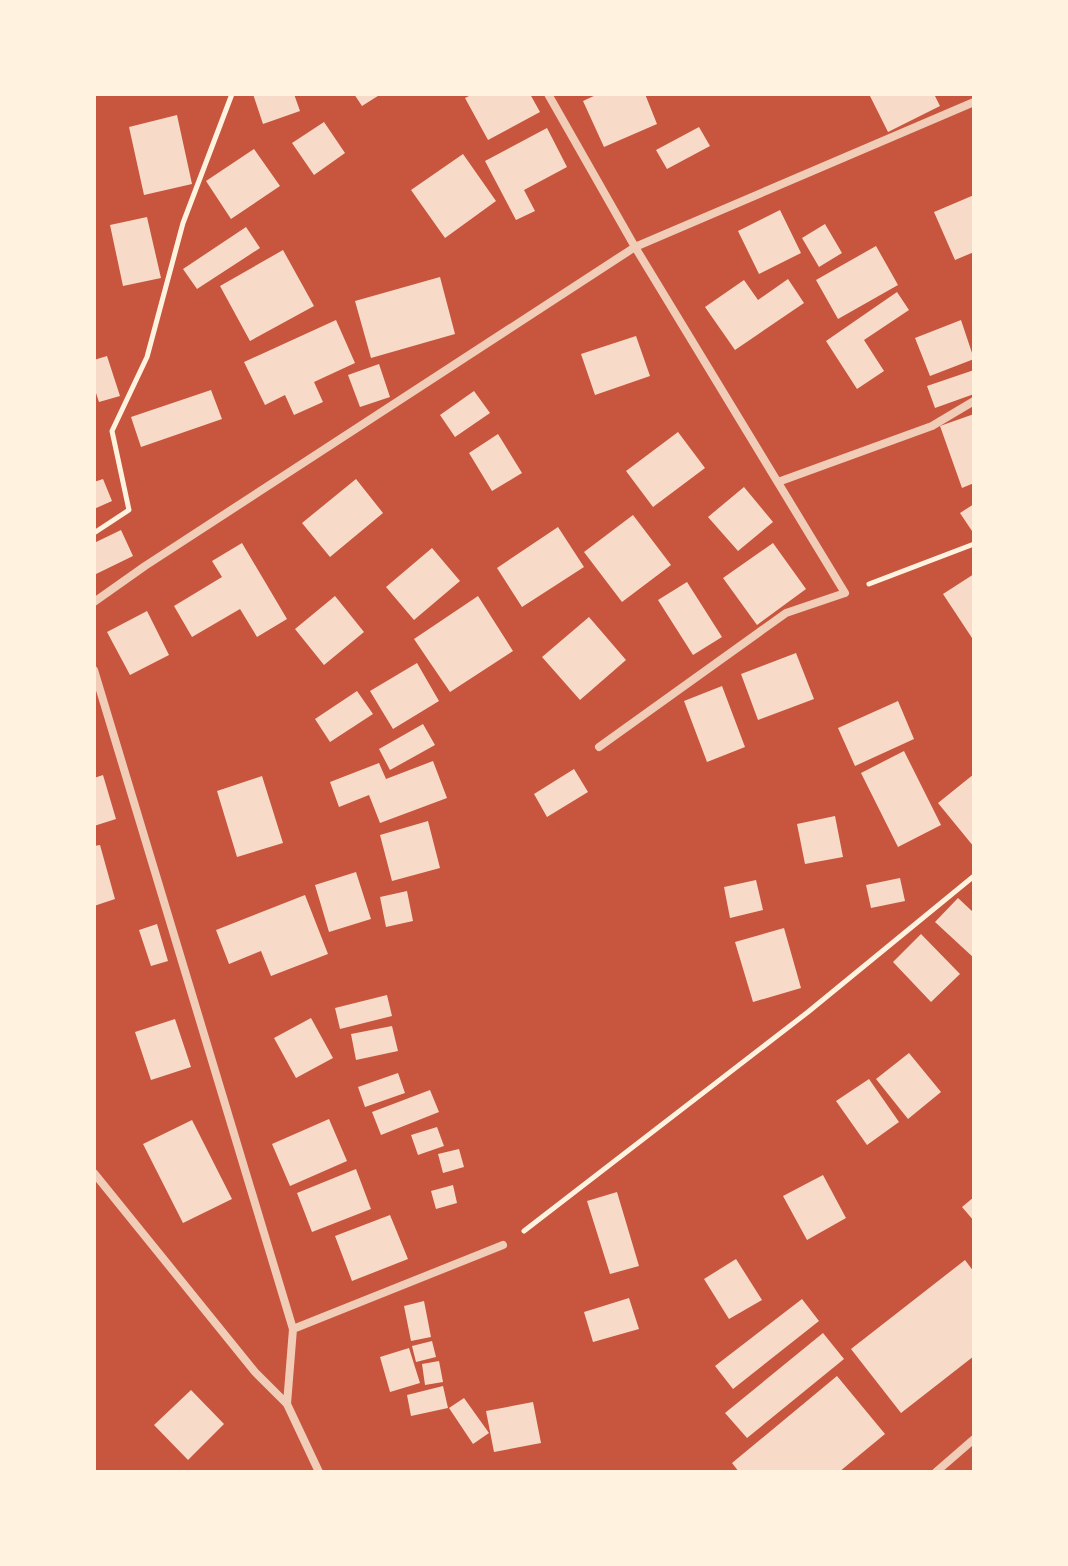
<svg xmlns="http://www.w3.org/2000/svg" width="1068" height="1566" viewBox="0 0 1068 1566" font-family="'Sofia Sans Condensed',sans-serif">
	<style>
		.building { fill: #f7dbc8 }
		.lines { fill: none; stroke-linecap: round; stroke-linejoin: round }
		.path { stroke: #fff3e0; stroke-width: 5 }
		.minor { stroke: #f1ccb7; stroke-width: 8 }
	</style>
	<rect width="100%" height="100%" fill="#c8553d"/>
	<!-- building -->
	<path class="building" d="M253,94H294L300,111L263,124Z
		M354,94H381L362,106Z
		M473,94H530L540,112L488,140L465,98Z
		M598,94H645L657,124L604,147L583,101Z
		M869,94H934L940,106L888,132Z
		M177,115L192,184L144,195L129,127Z
		M324,122L345,153L314,175L292,143Z
		M699,127L710,146L667,169L656,150Z
		M547,128L567,167L524,190L535,211L516,220L485,161Z
		M254,149L280,186L231,219L206,181Z
		M463,154L496,201L445,238L411,190Z
		M974,195V252L955,260L934,212Z
		M780,210L801,253L759,274L738,231Z
		M147,217L161,278L123,286L110,225Z
		M825,224L842,253L819,267L802,238Z
		M246,227L260,248L197,289L183,269Z
		M876,246L898,285L838,319L816,280Z
		M283,250L314,306L250,341L220,286Z
		M440,277L455,334L371,358L355,301Z
		M788,279L804,303L735,350L705,307L744,280L758,300Z
		M897,292L909,310L864,340L884,371L857,389L826,341Z
		M336,320L355,363L314,382L323,402L294,415L285,395L265,405L244,362Z
		M961,320L974,359L930,376L915,338Z
		M636,336L650,376L595,395L581,354Z
		M107,356L120,396L99,402L94,387V360Z
		M379,364L390,397L360,407L348,375Z
		M974,370V394L935,408L927,386Z
		M211,390L222,419L141,447L131,417Z
		M474,391L490,413L455,437L440,415Z
		M974,414V483L962,488L940,426Z
		M678,432L705,468L653,507L626,471Z
		M498,434L522,473L492,491L469,453Z
		M103,479L112,501L94,509V482Z
		M356,479L383,513L330,557L302,523Z
		M744,487L773,522L738,551L708,517Z
		M974,504V534L960,513Z
		M633,515L671,565L622,602L584,552Z
		M558,527L584,567L522,607L497,568Z
		M121,530L133,556L94,575V543Z
		M242,543L287,619L257,637L240,609L192,637L174,606L222,577L212,561Z
		M773,543L806,589L757,625L723,578Z
		M432,548L460,581L414,620L386,587Z
		M974,574V641L943,594Z
		M687,582L722,637L693,655L658,600Z
		M335,596L364,632L324,665L295,629Z
		M478,596L513,651L450,692L414,639Z
		M147,611L169,655L130,675L107,632Z
		M589,617L626,660L580,700L542,657Z
		M796,653L814,699L758,720L741,674Z
		M417,663L439,701L393,729L370,691Z
		M722,686L745,747L707,762L684,701Z
		M357,691L373,714L330,742L315,719Z
		M898,701L914,739L855,766L838,728Z
		M423,724L435,745L390,770L379,749Z
		M904,751L941,825L898,847L861,773Z
		M433,761L447,798L380,823L369,795L339,807L330,782L379,763L386,779Z
		M574,769L588,792L547,817L534,794Z
		M974,774V847L938,803Z
		M103,775L116,819L94,826V778Z
		M262,776L283,843L237,857L217,791Z
		M835,816L843,857L805,864L797,824Z
		M428,821L440,868L392,881L380,835Z
		M100,845L115,899L94,906V846Z
		M356,872L371,919L329,932L315,885Z
		M900,878L905,901L871,908L866,885Z
		M756,880L763,910L730,918L724,887Z
		M407,891L413,921L386,927L380,897Z
		M305,895L328,954L271,976L261,951L229,964L216,930Z
		M958,898L974,913V958L935,922Z
		M157,924L168,961L151,966L139,930Z
		M784,928L801,988L753,1002L735,942Z
		M921,934L960,974L931,1002L893,962Z
		M387,995L392,1016L340,1029L335,1008Z
		M311,1018L333,1058L296,1078L274,1038Z
		M175,1019L191,1067L151,1080L135,1032Z
		M392,1026L398,1051L356,1060L351,1034Z
		M909,1053L941,1092L908,1119L876,1079Z
		M398,1073L405,1093L365,1107L358,1087Z
		M869,1079L899,1122L867,1145L836,1101Z
		M430,1090L439,1112L381,1135L372,1112Z
		M329,1119L347,1161L290,1186L272,1144Z
		M192,1120L232,1199L183,1223L143,1144Z
		M437,1127L444,1146L418,1155L411,1135Z
		M459,1149L464,1167L443,1173L438,1154Z
		M356,1169L371,1209L312,1232L297,1193Z
		M823,1175L846,1218L807,1240L783,1196Z
		M453,1185L457,1203L436,1209L431,1191Z
		M617,1192L639,1266L610,1274L587,1201Z
		M974,1197V1221L962,1207Z
		M390,1215L408,1259L352,1281L335,1236Z
		M736,1259L762,1300L729,1319L704,1279Z
		M965,1260L974,1272V1356L901,1413L851,1349Z
		M629,1298L639,1329L593,1342L584,1312Z
		M802,1299L819,1321L733,1389L715,1366Z
		M424,1301L431,1337L411,1341L404,1306Z
		M823,1333L844,1359L747,1438L725,1413Z
		M432,1341L436,1357L416,1362L412,1346Z
		M409,1348L420,1383L390,1392L380,1357Z
		M439,1361L443,1382L425,1385L422,1364Z
		M837,1376L885,1434L839,1472H739L732,1463Z
		M443,1386L448,1408L411,1416L407,1395Z
		M191,1390L224,1424L188,1460L154,1425Z
		M464,1398L489,1433L473,1444L449,1408Z
		M533,1402L541,1443L494,1452L486,1411Z"/>
	<g class="lines">
		<!-- path -->
		<path class="path" d="M94,533L129,510L112,431L147,357L183,223L232,94
			M869,584L974,544
			M524,1231L808,1012L974,876"/>
		<!-- minor -->
		<path class="minor" d="M548,94L635,247L845,593L786,613L599,747
			M778,482L932,426L974,401
			M94,602L145,566L635,247L974,102
			M94,670L293,1329L287,1404
			M94,1173L255,1372L287,1404L319,1472
			M293,1329L503,1245
			M936,1472L974,1439"/>
	</g>
	<!-- border -->
	<rect width="1068" height="1566" fill="none" stroke="#fff3e0" stroke-width="192"/>
</svg>
